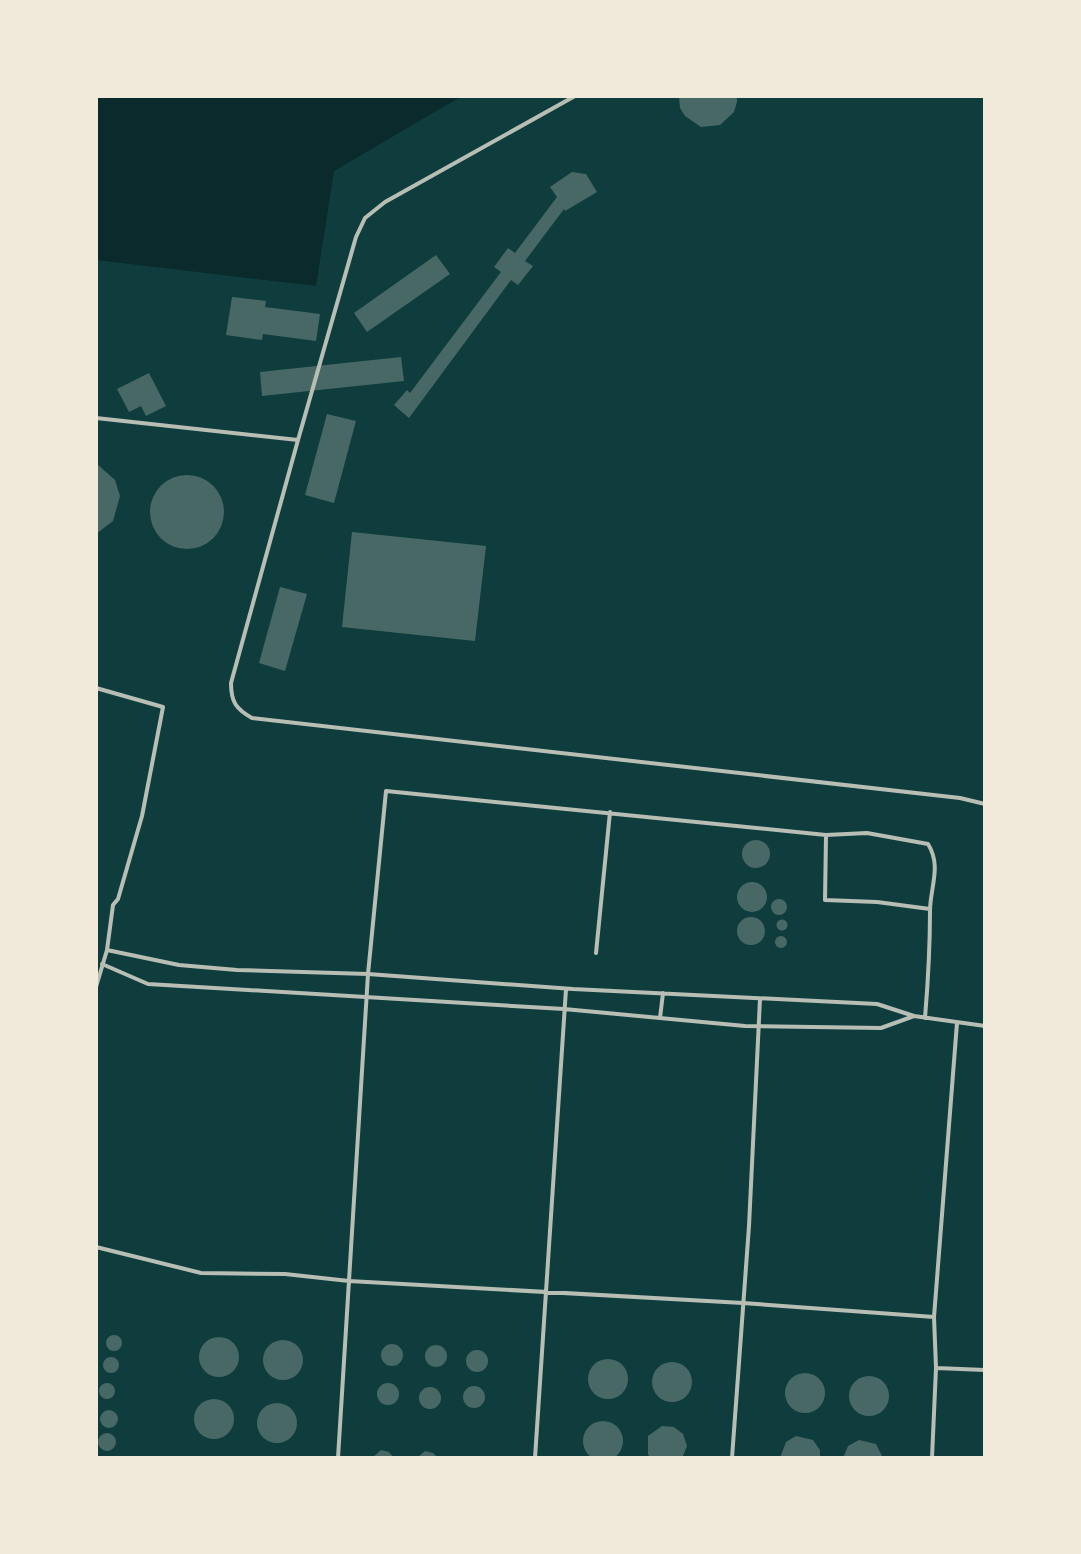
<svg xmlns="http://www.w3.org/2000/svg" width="1081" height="1554" viewBox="0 0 1081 1554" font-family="'Work Sans',sans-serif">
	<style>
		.water { fill: #0a2a2b }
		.building { fill: #486865 }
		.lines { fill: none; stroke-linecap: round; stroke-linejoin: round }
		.service { stroke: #b8beb3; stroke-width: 4 }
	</style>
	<rect width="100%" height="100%" fill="#0f3d3e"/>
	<!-- water -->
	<path class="water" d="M96,96H462L334,171L316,286L96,260Z"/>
	<!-- building -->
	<path class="building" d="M679,96H737V102L734,112L720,125L701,127L685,116L680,108Z
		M572,172L586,174L597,192L565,211L564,209L525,261L533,266L518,285L511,280L409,418L394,405L407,390L410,393L501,272L494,267L508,248L515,253L557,197L550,187Z
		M436,255L450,274L367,332L354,313Z
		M232,297L266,301L265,307L320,314L316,341L263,334L262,340L226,335Z
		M401,357L404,381L262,396L260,372Z
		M149,373L166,406L146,416L141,406L129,412L117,389Z
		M327,414L356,421L334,503L305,495Z
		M96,463L115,480L120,496L113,521L96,534Z
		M150 512a37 37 0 1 1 74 0a37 37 0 1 1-74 0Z
		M352,532L486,546L475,641L342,627Z
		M280,587L307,594L285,671L259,663Z
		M742 854a14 14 0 1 1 28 0a14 14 0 1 1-28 0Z
		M737 897a15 15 0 1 1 30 0a15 15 0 1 1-30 0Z
		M771 907a8 8 0 1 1 16 0a8 8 0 1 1-16 0Z
		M737 931a14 14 0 1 1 28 0a14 14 0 1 1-28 0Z
		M776.5 925a5.5 5.5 0 1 1 11 0a5.5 5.5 0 1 1-11 0Z
		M775 942a6 6 0 1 1 12 0a6 6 0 1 1-12 0Z
		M106 1343a8 8 0 1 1 16 0a8 8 0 1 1-16 0Z
		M199 1357a20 20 0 1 1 40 0a20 20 0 1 1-40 0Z
		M263 1360a20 20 0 1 1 40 0a20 20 0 1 1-40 0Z
		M381 1355a11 11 0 1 1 22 0a11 11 0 1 1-22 0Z
		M425 1356a11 11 0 1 1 22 0a11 11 0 1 1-22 0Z
		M466 1361a11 11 0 1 1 22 0a11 11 0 1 1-22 0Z
		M103 1365a8 8 0 1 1 16 0a8 8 0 1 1-16 0Z
		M588 1379a20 20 0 1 1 40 0a20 20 0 1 1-40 0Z
		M652 1382a20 20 0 1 1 40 0a20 20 0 1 1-40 0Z
		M785 1393a20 20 0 1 1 40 0a20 20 0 1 1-40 0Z
		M849 1396a20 20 0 1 1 40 0a20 20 0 1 1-40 0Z
		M99 1391a8 8 0 1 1 16 0a8 8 0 1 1-16 0Z
		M377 1394a11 11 0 1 1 22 0a11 11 0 1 1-22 0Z
		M463 1397a11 11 0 1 1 22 0a11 11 0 1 1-22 0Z
		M419 1398a11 11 0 1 1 22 0a11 11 0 1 1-22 0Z
		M194 1419a20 20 0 1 1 40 0a20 20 0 1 1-40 0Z
		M257 1423a20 20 0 1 1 40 0a20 20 0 1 1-40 0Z
		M100 1419a9 9 0 1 1 18 0a9 9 0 1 1-18 0Z
		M583 1441a20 20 0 1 1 40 0a20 20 0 1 1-40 0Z
		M662,1426L674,1427L683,1434L687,1446L682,1458H650L648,1454V1436Z
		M98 1442a9 9 0 1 1 18 0a9 9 0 1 1-18 0Z
		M796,1436L813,1440L820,1450V1458H780L786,1442Z
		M859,1440L876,1444L883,1458H843L848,1446Z
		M381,1450L389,1452L394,1458H372Z
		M425,1451L433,1453L438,1458H417Z"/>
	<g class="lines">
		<!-- service -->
		<path class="service" d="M96,418L298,440L356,237L365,218L385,202L575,96
			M298,440L231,683C231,702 236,709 252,718L960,798L985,804
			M96,688L163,707L142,816L118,899L113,905L107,950L96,987
			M826,836L825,900L877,902L930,909
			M596,953L610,812
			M102,964L148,984L564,1009L745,1026L881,1028L914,1016L877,1004L573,989L368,974L237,970L179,965L107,950
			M914,1016L985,1026
			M660,1018L663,993
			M96,1247L201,1273L285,1274L349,1281L743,1303L934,1317
			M936,1368L985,1370
			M338,1458L368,974L386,791L826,835L867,833L928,844C942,866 930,888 930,911C930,947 928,982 925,1018
			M535,1458L566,989
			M732,1458L749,1226L760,999
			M932,1458L936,1368L934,1317L957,1023"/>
	</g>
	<!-- border -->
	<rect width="1081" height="1554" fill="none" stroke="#f1e9da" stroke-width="196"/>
</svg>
